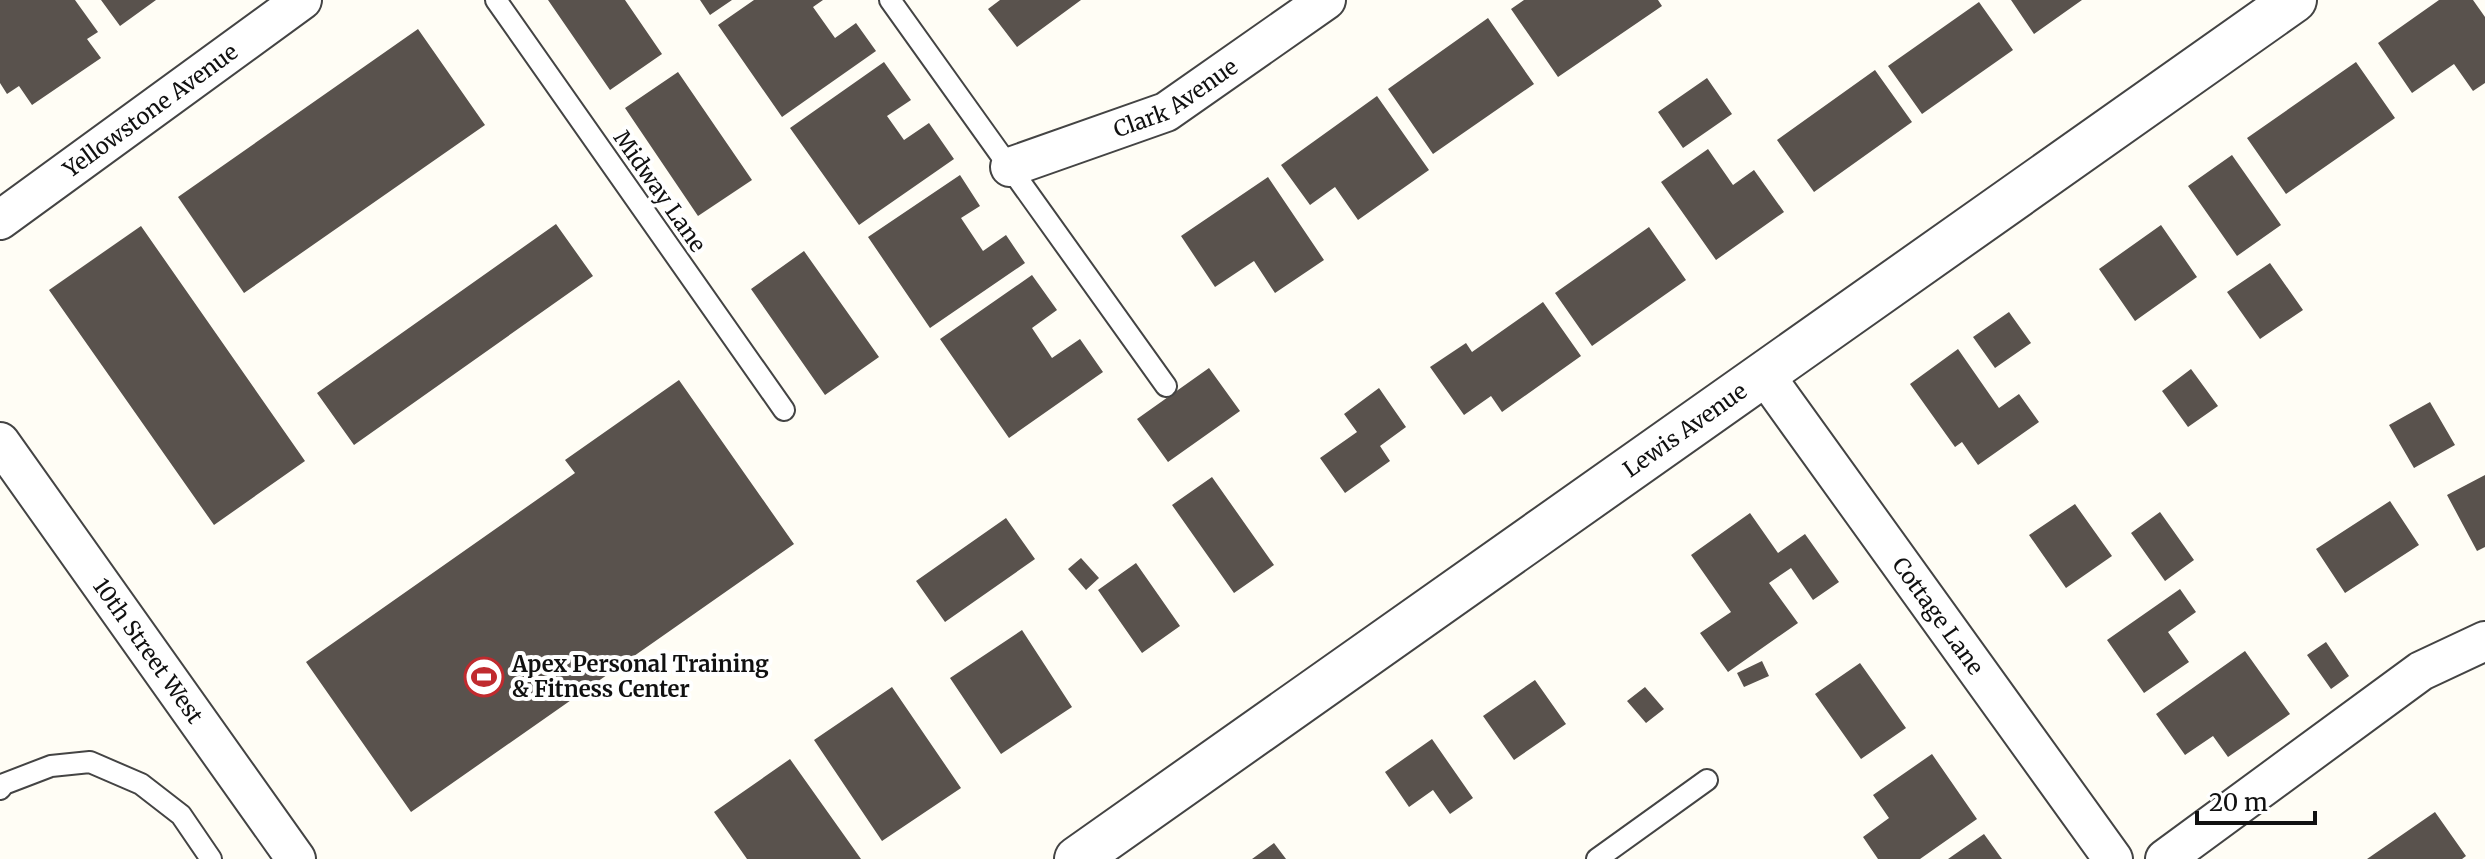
<svg xmlns="http://www.w3.org/2000/svg" width="2485" height="859" viewBox="0 0 2485 859" font-family="Merriweather,serif">
	<style>
		.building { fill: #59524d }
		.lines { fill: none; stroke-linecap: round; stroke-linejoin: round }
		.service-casing { stroke: #444; stroke-width: 24 }
		.minor-casing { stroke: #444; stroke-width: 42 }
		.tertiary-casing { stroke: #444; stroke-width: 48 }
		.service { stroke: #fff; stroke-width: 20 }
		.minor { stroke: #fff; stroke-width: 38 }
		.tertiary { stroke: #fff; stroke-width: 44 }
		.labels { text-anchor: middle; dominant-baseline: central; stroke-width: 8; stroke-linejoin: round; paint-order: stroke }
		.street-label { font-size: 22px; fill: #111; stroke: #fff }
		.poi-label { font-size: 22px; font-weight: bold; fill: #111; stroke: #fff; text-anchor: start }
	</style>
	<rect width="100%" height="100%" fill="#fffdf5"/>
	<!-- building -->
	<path class="building" d="M0,0H75L98,32L87,39L101,58L32,105L19,86L7,94L0,83Z
		M101,0H156L120,26Z
		M548,0H625L662,54L610,90Z
		M700,0H732L710,15Z
		M754,0H823L813,7L835,38L856,23L876,51L782,117L718,25Z
		M1000,0H1081L1017,47L988,9Z
		M1524,0H1658L1662,6L1558,77L1511,9Z
		M2011,0H2082L2034,34Z
		M2439,0H2473L2485,17V83L2473,91L2454,64L2412,93L2378,43Z
		M1979,2L2013,50L1922,114L1888,66Z
		M1488,18L1534,84L1433,154L1388,89Z
		M418,29L485,125L244,293L178,197Z
		M884,62L911,100L887,116L904,140L929,123L954,159L859,225L790,128Z
		M2356,62L2395,118L2286,194L2247,138Z
		M1875,70L1912,122L1814,192L1777,140Z
		M678,72L752,180L698,216L625,108Z
		M1707,78L1732,114L1683,148L1658,112Z
		M1377,96L1429,170L1358,220L1335,187L1310,205L1281,165Z
		M1708,149L1733,185L1754,170L1784,212L1716,260L1661,182Z
		M2232,155L2281,225L2237,256L2188,186Z
		M960,175L980,206L961,218L983,251L1006,235L1025,263L930,328L868,237Z
		M1268,177L1324,260L1275,293L1254,261L1215,287L1181,236Z
		M556,224L593,276L354,445L317,393Z
		M2161,225L2197,277L2135,321L2099,269Z
		M141,226L305,461L214,525L49,290Z
		M1649,227L1686,280L1592,346L1555,293Z
		M804,251L879,357L825,395L751,289Z
		M2270,263L2303,310L2260,339L2227,292Z
		M1032,275L1057,310L1032,328L1052,358L1080,339L1103,372L1009,438L940,339Z
		M1543,302L1581,356L1502,412L1491,396L1464,415L1430,367L1466,343L1472,352Z
		M2009,312L2031,343L1995,368L1973,337Z
		M1958,349L1999,408L2019,394L2039,422L1978,465L1962,442L1955,447L1910,384Z
		M1209,368L1240,411L1168,462L1137,419Z
		M2191,369L2218,406L2188,427L2162,391Z
		M679,380L794,544L411,812L306,662L575,473L565,460Z
		M1379,388L1406,427L1380,446L1390,461L1345,493L1320,458L1357,432L1344,414Z
		M2430,402L2455,445L2414,468L2389,425Z
		M2485,475V547L2477,551L2447,495Z
		M1212,477L1274,565L1234,593L1172,505Z
		M2390,501L2419,545L2345,593L2316,549Z
		M2075,504L2112,556L2066,588L2029,535Z
		M2160,512L2194,560L2165,581L2131,533Z
		M1750,513L1778,553L1805,534L1839,582L1813,600L1791,568L1769,583L1798,623L1728,672L1700,633L1731,612L1691,555Z
		M1006,518L1035,559L945,622L916,581Z
		M1081,558L1099,578L1086,590L1068,569Z
		M1136,563L1180,626L1142,653L1098,590Z
		M2180,589L2196,612L2168,632L2189,662L2144,693L2107,640Z
		M1022,630L1072,707L1001,754L950,678Z
		M2326,642L2349,676L2331,689L2307,655Z
		M2245,651L2290,714L2228,757L2213,736L2185,755L2156,714Z
		M1762,661L1769,676L1744,687L1737,673Z
		M1860,663L1906,728L1861,759L1815,694Z
		M1535,680L1566,724L1514,760L1483,716Z
		M892,687L961,788L882,841L814,740Z
		M1645,687L1664,709L1646,723L1627,701Z
		M1432,739L1473,798L1450,814L1433,790L1409,807L1385,772Z
		M1932,754L1977,819L1920,859H1878L1863,837L1889,818L1873,795Z
		M790,759L861,859H747L714,812Z
		M2435,812L2466,856L2462,859H2367Z
		M1984,834L2002,859H1948Z
		M1274,843L1286,859H1252Z"/>
	<g class="lines">
		<defs>
			<path id="service" d="M496,0L784,410
				M890,0L1166,386
				M0,789L4,784L51,766L90,762L141,784L181,815L211,859
				M1597,859L1707,780"/>
			<g id="minor">
				<path id="s1" d="M1010,167L1166,112L1326,0"/>
				<path id="s2" d="M0,220L302,0"/>
				<path id="s3" d="M1764,374L2113,859"/>
				<path id="s4" d="M0,442L296,859"/>
				<path d="M2165,859L2421,671L2485,641"/>
			</g>
			<g id="tertiary">
				<path id="s5" d="M1077,859L2294,0"/>
			</g>
		</defs>
		<!-- service casing -->
		<use href="#service" class="service-casing"/>
		<!-- minor casing -->
		<use href="#minor" class="minor-casing"/>
		<!-- tertiary casing -->
		<use href="#tertiary" class="tertiary-casing"/>
		<!-- service -->
		<use href="#service" class="service"/>
		<!-- minor -->
		<use href="#minor" class="minor"/>
		<!-- tertiary -->
		<use href="#tertiary" class="tertiary"/>
	</g>
	<!-- icons -->
	<defs>
		<symbol id="stadium-ring" viewBox="-11 -11 22 22"><circle r="9.5" fill="#fff" stroke="#c02a2e" stroke-width="1.5"/><path d="M0-5a6.5 5 0 1 0 0 10a6.5 5 0 1 0 0-10ZM-3.5-1.8h7v3.6h-7Z" fill="#c02a2e"/></symbol>
	</defs>
	<g fill-rule="evenodd">
		<use href="#stadium-ring" x="462" y="655" width="44" height="44"/>
	</g>
	<g class="labels">
		<!-- street labels -->
		<g class="street-label">
			<text stroke="none"><textPath href="#s1" startOffset="180">Clark Avenue</textPath></text>
			<text stroke="none"><textPath href="#s2" startOffset="186">Yellowstone Avenue</textPath></text>
			<text transform="translate(660 191) rotate(55)">Midway Lane</text>
			<text stroke="none"><textPath href="#s5" startOffset="744">Lewis Avenue</textPath></text>
			<text stroke="none"><textPath href="#s3" startOffset="298">Cottage Lane</textPath></text>
			<text stroke="none"><textPath href="#s4" startOffset="256">10th Street West</textPath></text>
		</g>
		<!-- poi labels -->
		<g class="poi-label">
			<text x="512" y="664">Apex Personal Training<tspan x="512" dy="25">&amp; Fitness Center</tspan></text>
		</g>
	</g>
	<!-- scale -->
	<path d="M2197 811v12h118v-12" fill="none" stroke="#111111" stroke-width="4"/>
	<text x="2209" y="811" font-size="24" fill="#111111" stroke="#ffffff" stroke-width="6" paint-order="stroke">20 m</text>
</svg>
